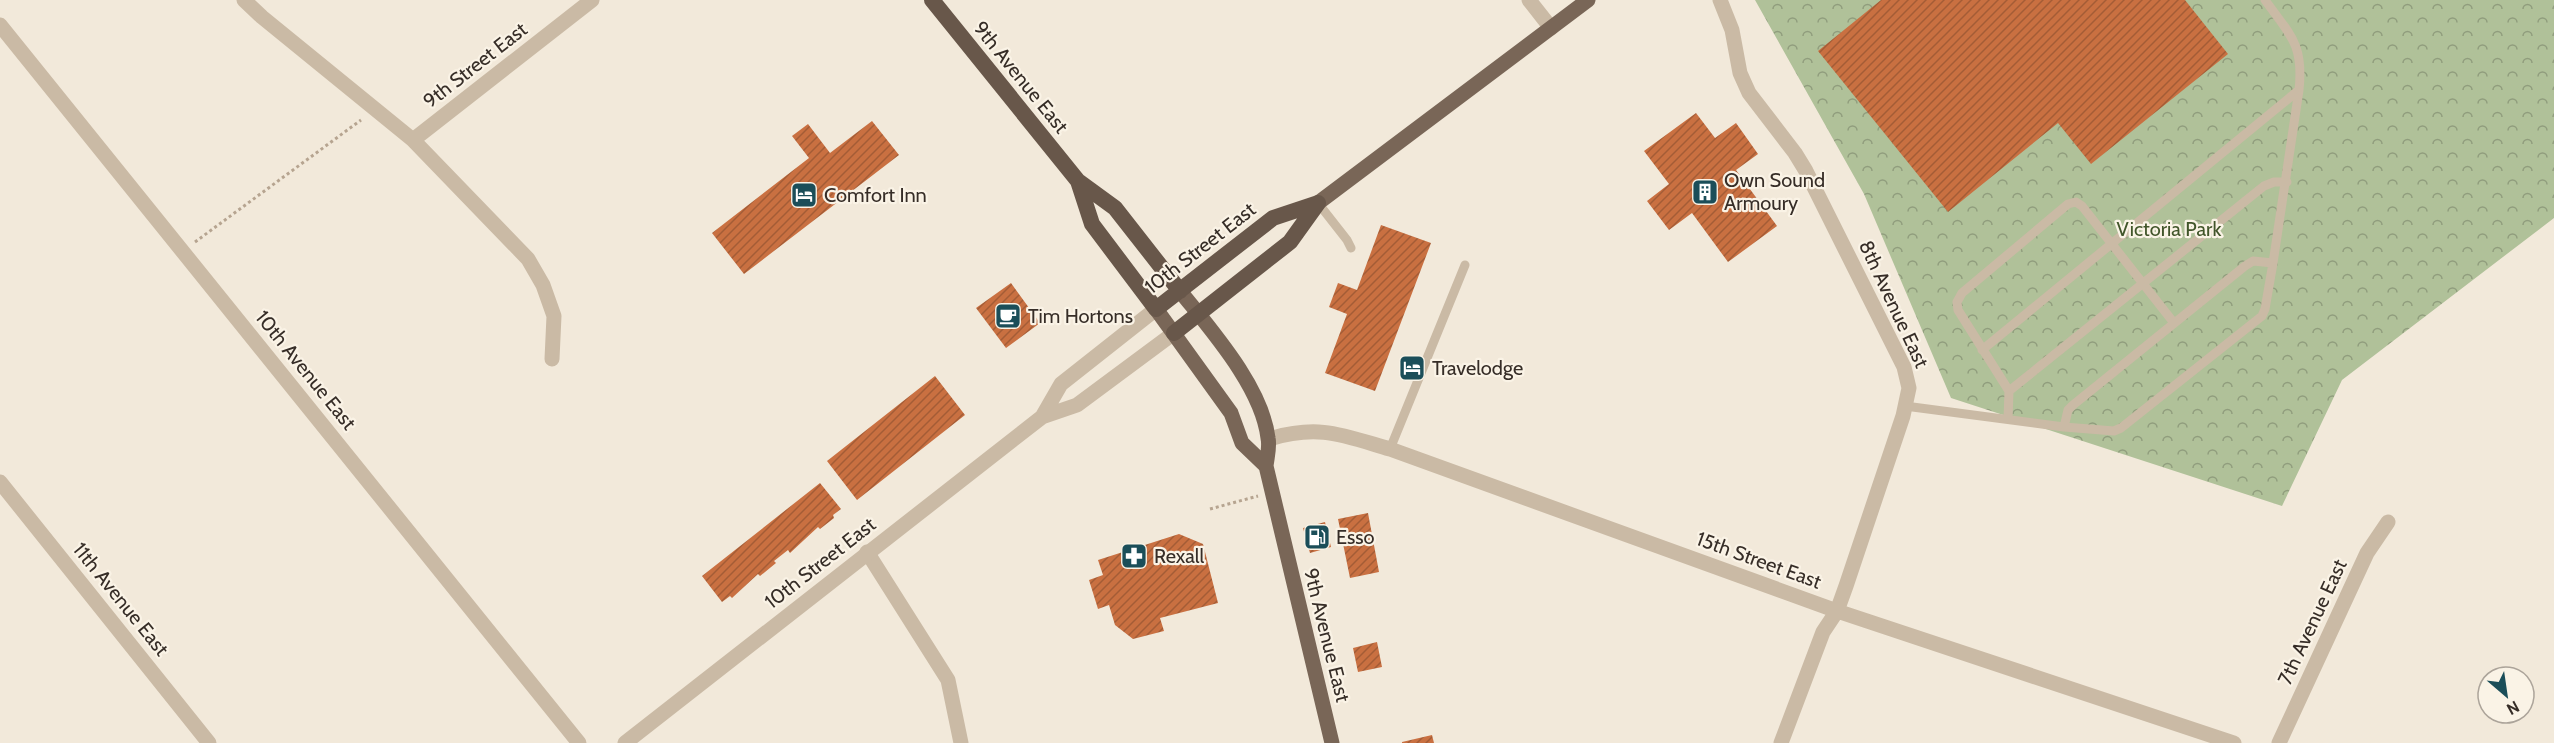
<svg xmlns="http://www.w3.org/2000/svg" width="2554" height="743" viewBox="0 0 2554 743" font-family="Cabin,sans-serif">
	<style>
		.forest { fill: url(#forest-crowns) }
		.building { fill: url(#building-hatch) }
		.lines { fill: none; stroke-linecap: round; stroke-linejoin: round }
		.path { stroke: #b6a490; stroke-width: 3; stroke-dasharray: 3 3; stroke-linecap: butt }
		.service { stroke: #cabaa5; stroke-width: 9 }
		.minor { stroke: #cabaa5; stroke-width: 15 }
		.tertiary { stroke: #cabaa5; stroke-width: 15 }
		.primary { stroke: #796657; stroke-width: 15 }
		.trunk { stroke: #68574a; stroke-width: 16 }
		.labels { text-anchor: middle; dominant-baseline: central; stroke-width: 4.5; stroke-linejoin: round; paint-order: stroke }
		.street-label { font-size: 20px; fill: #362d27; stroke: #faf3e6 }
		.poi-label { font-size: 20px; fill: #362d27; stroke: #faf3e6; text-anchor: start }
		.park-label { font-size: 20px; fill: #41552a; stroke: #faf3e6 }
	</style>
	<defs>
		<pattern id="forest-crowns" width="20" height="18" patternUnits="userSpaceOnUse" patternTransform="scale(1.5)"><rect width="20" height="18" fill="#b0c199"/><path d="M2 6a3 3 0 1 1 6 0M12 15a3 3 0 1 1 6 0" fill="none" stroke="#909d7d"/></pattern>
		<pattern id="building-hatch" width="6" height="6" patternUnits="userSpaceOnUse" patternTransform="scale(1.5)"><rect width="6" height="6" fill="#c97041"/><path d="M-1 1l2-2M0 6l6-6M5 7l2-2" fill="none" stroke="#a45c36"/></pattern>
	</defs>
	<rect width="100%" height="100%" fill="#f2e9da"/>
	<!-- forest -->
	<path class="forest" d="M1755,0H2554V218L2342,380L2282,506L1951,398L1864,194Z"/>
	<!-- building -->
	<path class="building" d="M1881,0H2185L2228,54L2091,164L2058,123L1948,212L1818,51Z
		M1696,113L1715,138L1736,123L1758,154L1736,170L1777,226L1728,262L1692,213L1669,230L1647,201L1669,184L1644,151Z
		M872,121L899,155L744,274L712,233L809,158L792,136L808,124L830,153Z
		M1381,225L1431,243L1375,391L1325,373L1347,314L1329,307L1338,283L1357,290Z
		M1011,283L1040,323L1006,348L976,308Z
		M935,376L965,415L857,500L827,461Z
		M820,483L841,509L833,515L834,518L820,529L818,527L790,553L788,550L774,561L776,563L760,576L758,574L732,598L730,596L722,602L702,576Z
		M1368,513L1379,572L1350,578L1338,519Z
		M1325,522L1331,547L1310,553L1303,528Z
		M1179,534L1203,544L1218,603L1160,618L1164,631L1133,639L1115,625L1109,605L1098,609L1089,580L1103,575L1098,560Z
		M1377,642L1382,667L1358,672L1353,648Z
		M1432,735L1434,743H1402V742Z"/>
	<g class="lines">
		<!-- path -->
		<path class="path" d="M195,242L361,120
			M1210,509L1258,496"/>
		<!-- service -->
		<path class="service" d="M1318,203L1347,240L1351,248
			M1982,350L2299,90C2304,44 2290,35 2265,0
			M2009,391L2264,186L2274,182H2287
			M1905,406L2064,427L2114,431L2121,428L2262,316L2265,309L2273,263L2299,90
			M2008,419L2009,391L1958,310L1957,302L1962,293L2068,204L2076,202L2082,206L2174,323
			M2064,427L2068,410L2073,405L2245,266L2253,261L2273,263
			M1390,449L1465,265"/>
		<!-- minor -->
		<path class="minor" d="M244,0L262,17L413,140L528,259L543,285L554,316L552,359
			M1529,0L1551,28
			M1720,0L1732,30L1740,73L1749,93L1795,153L1806,171L1904,367L1909,388L1903,416L1846,586L1837,611L1823,632L1781,743
			M0,25L579,743
			M413,140L592,0
			M1269,439C1319,424 1342,435 1390,449L1837,611L2234,743
			M0,482L209,743
			M867,552L948,680L961,743
			M2279,743L2367,553L2388,522"/>
		<!-- tertiary -->
		<path class="tertiary" d="M1042,417L1061,384L1156,309
			M625,743L1042,417L1077,405L1174,333"/>
		<!-- primary -->
		<path class="primary" d="M1318,203L1588,0
			M1180,291C1211,330 1262,387 1268,438C1270,447 1267,457 1266,466L1332,743
			M1156,309L1231,413L1242,443L1266,466"/>
		<!-- trunk -->
		<path class="trunk" d="M932,0L1078,181L1115,208L1180,291
			M1078,181L1092,224L1156,309L1273,218L1318,203
			M1174,333L1290,242L1318,203"/>
	</g>
	<!-- icons -->
	<defs>
		<symbol id="building-square" viewBox="-11 -11 22 22"><rect x="-9" y="-9" width="18" height="18" rx="4" fill="#1b4e59" stroke="#faf3e6"/><path d="M-4-6H4V6H1V3H-1V6H-4ZM-2.5-4.3h1.7v1.8h-1.7ZM.8-4.3h1.7v1.8H.8ZM-2.5-1h1.7V.8h-1.7ZM.8-1h1.7V.8H.8Z" fill="#fff"/></symbol>
		<symbol id="hotel-square" viewBox="-11 -11 22 22"><rect x="-9" y="-9" width="18" height="18" rx="4" fill="#1b4e59" stroke="#faf3e6"/><path d="M-6-4.5h1.5V1H6V5H4.5V3h-9V5H-6ZM-4 0a1.8 1.8 0 1 1 3.6 0ZM.5 0V-2.5h3Q6-2.5 6 0Z" fill="#fff"/></symbol>
		<symbol id="cafe-square" viewBox="-11 -11 22 22"><rect x="-9" y="-9" width="18" height="18" rx="4" fill="#1b4e59" stroke="#faf3e6"/><path d="M-5.5-4.5H6V0H3Q3 3.5 0 3.5H-2.5Q-5.5 3.5-5.5 0ZM3-3.2v2h1.7v-2ZM-6 4.5H4V6H-6Z" fill="#fff"/></symbol>
		<symbol id="fuel-square" viewBox="-11 -11 22 22"><rect x="-9" y="-9" width="18" height="18" rx="4" fill="#1b4e59" stroke="#faf3e6"/><path d="M-5.5-6h7V0h2V4h1.3V-2.5L3-4.5l.8-.8L6-3V5H2.5V1h-1V6h-7ZM-4.2-4.7v3.2H.2V-4.7Z" fill="#fff"/></symbol>
		<symbol id="pharmacy-square" viewBox="-11 -11 22 22"><rect x="-9" y="-9" width="18" height="18" rx="4" fill="#1b4e59" stroke="#faf3e6"/><path d="M-2-6h4v4h4v4h-4v4h-4v-4h-4v-4h4Z" fill="#fff"/></symbol>
	</defs>
	<g fill-rule="evenodd">
		<use href="#building-square" x="1690" y="177" width="30" height="30"/>
		<use href="#hotel-square" x="789" y="180" width="30" height="30"/>
		<use href="#cafe-square" x="993" y="301" width="30" height="30"/>
		<use href="#hotel-square" x="1397" y="353" width="30" height="30"/>
		<use href="#fuel-square" x="1302" y="522" width="30" height="30"/>
		<use href="#pharmacy-square" x="1119" y="541" width="30" height="30"/>
	</g>
	<g class="labels">
		<!-- street labels -->
		<g class="street-label">
			<text transform="translate(475 65) rotate(-38)">9th Street East</text>
			<text transform="translate(1021 77) rotate(51)">9th Avenue East</text>
			<text transform="translate(1200 248) rotate(-38)">10th Street East</text>
			<text transform="translate(1894 304) rotate(65)">8th Avenue East</text>
			<text transform="translate(306 370) rotate(51)">10th Avenue East</text>
			<text transform="translate(1759 560) rotate(20)">15th Street East</text>
			<text transform="translate(820 563) rotate(-38)">10th Street East</text>
			<text transform="translate(121 599) rotate(51)">11th Avenue East</text>
			<text transform="translate(2312 622) rotate(-65)">7th Avenue East</text>
			<text transform="translate(1327 635) rotate(76)">9th Avenue East</text>
		</g>
		<!-- poi labels -->
		<g class="poi-label">
			<text x="1724" y="180">Own Sound<tspan x="1724" dy="23">Armoury</tspan></text>
			<text x="824" y="195">Comfort Inn</text>
			<text x="1028" y="316">Tim Hortons</text>
			<text x="1432" y="368">Travelodge</text>
			<text x="1336" y="537">Esso</text>
			<text x="1154" y="556">Rexall</text>
		</g>
		<!-- park labels -->
		<g class="park-label">
			<text x="2169" y="229">Victoria Park</text>
		</g>
	</g>
	<!-- north arrow -->
	<g transform="translate(2506 695) rotate(151)"><circle r="28" fill="#faf3e6" stroke="#aca49a" stroke-width="1.5"/>
	<path d="M0-4.5L10 22L0 15L-10 22Z" fill="#1b4e59"/>
	<text y="-9" font-size="16" font-weight="bold" text-anchor="middle" fill="#362d27">N</text>
	</g>
</svg>
